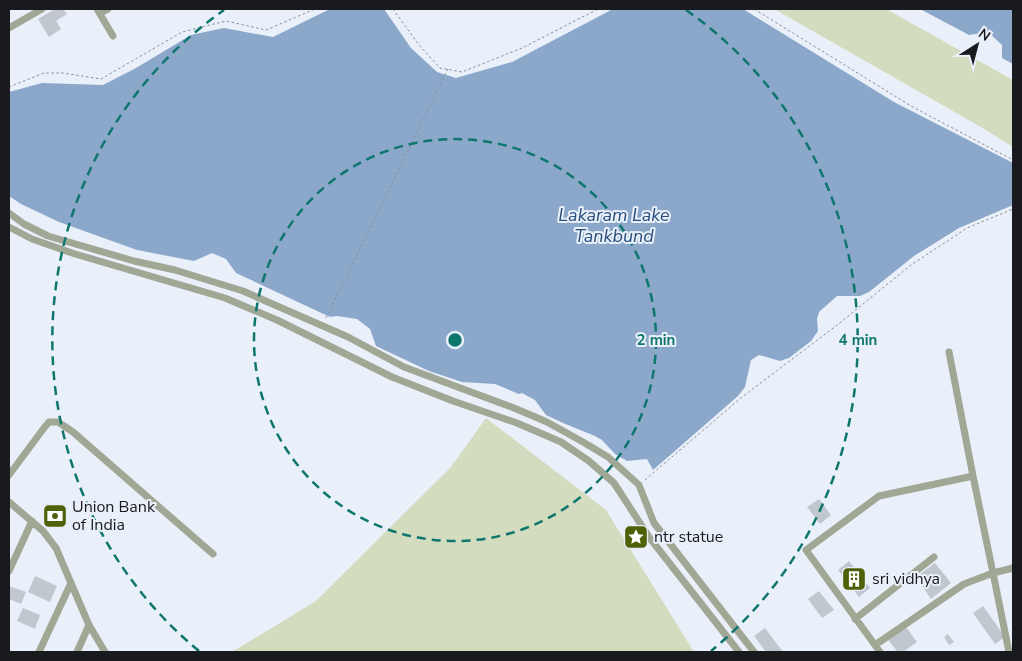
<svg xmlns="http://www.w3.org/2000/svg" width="1022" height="661" viewBox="0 0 1022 661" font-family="'Nunito Sans',sans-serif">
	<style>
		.green { fill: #d3dcbf }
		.water { fill: #8ba7ca }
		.building { fill: #c0c7cf }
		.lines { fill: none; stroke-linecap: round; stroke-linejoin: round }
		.path { stroke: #8a8f96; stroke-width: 1; stroke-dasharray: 2.5 2.5; stroke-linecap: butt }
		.street { stroke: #a1a795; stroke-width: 7 }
		.ring { fill: none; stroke: #0f766e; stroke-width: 2.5; stroke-dasharray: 9 6 }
		.labels { text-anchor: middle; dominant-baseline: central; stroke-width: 4; stroke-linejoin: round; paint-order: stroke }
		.poi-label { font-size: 16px; fill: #181a1e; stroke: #e9f0f9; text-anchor: start }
		.water-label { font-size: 18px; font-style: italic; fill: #274e7d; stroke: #e9f0f9 }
		.centre { fill: #0f766e; stroke: #e9f0f9; stroke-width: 2.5 }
		.ring-label { font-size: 15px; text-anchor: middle; font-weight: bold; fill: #0f766e; stroke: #e9f0f9; stroke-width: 4; stroke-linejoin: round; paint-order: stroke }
	</style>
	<rect width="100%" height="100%" fill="#e9f0f9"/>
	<!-- green -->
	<path class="green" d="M774,9H886L1013,80V147L986,130Z
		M486,418L606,510L694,652H232L316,601L451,467Z"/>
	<!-- water -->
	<path class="water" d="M330,9H384L411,48L437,72L456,78L512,62L613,9H743L894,102L1013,163V205L959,228L914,256L869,292L860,296H837L819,312L817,319L818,331L811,341L789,358L780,361L759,355L751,360L745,387L738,396L653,470L647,459L627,461L615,454L602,440L595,436L563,423L546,415L535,400L522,393L519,394L495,384L462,382L429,371L376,346L370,329L357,319L337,316L330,317L236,273L226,259L212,253L194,261L137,250L59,222L21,204L9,196V92L42,83L103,85L136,68L191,35L224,28L273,37Z
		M920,9H1013V64L1002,58V45L988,32L969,35Z"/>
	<!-- building -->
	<path class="building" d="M55,9H63L67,14L56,21L61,29L49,37L38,19Z
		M819,499L831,515L820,524L807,507Z
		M849,561L870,588L859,597L838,570Z
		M935,563L951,583L931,599L916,577Z
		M35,576L57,586L50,602L28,592Z
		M9,586L26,592L21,604L9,599Z
		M819,591L834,610L822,618L808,599Z
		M983,606L1005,637L995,644L973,613Z
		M23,608L40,615L35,629L17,621Z
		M906,627L917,642L903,652H898L888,640Z
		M765,628L783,652H766L754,636Z
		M948,634L954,642L949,645L944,637Z"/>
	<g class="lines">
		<!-- path -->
		<path class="path" d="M393,9L419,45L440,68L462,72L522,48L598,9
			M754,9L911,106L1013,160
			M9,87L44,73H63L101,79L182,32L226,21L266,30L315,9
			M326,318L448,69
			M645,480L742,397L836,326L911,265L967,228L1013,209"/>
		<!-- street -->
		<path class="street" d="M97,9L113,36
			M100,13L108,9
			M9,28L42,9
			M9,213L24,224L48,236L134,261L175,270L243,291L348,337L404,367L514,408L547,422L583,442L608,457L639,485L654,523L754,652
			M9,227L32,239L75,254L225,298L277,320L392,377L453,401L517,423L561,442L589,461L614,483L649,537L739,652
			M949,352L973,476
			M9,475L44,428L49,422H58L73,432L213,554
			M9,502L43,531L56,548L89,625L105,652
			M9,571L32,521
			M855,619L934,557
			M875,645L964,584L993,573L1009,652
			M39,652L71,583
			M77,652L89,625
			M880,652L806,550L879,496L973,476L993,573L1013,568"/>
	</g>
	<!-- distance rings -->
	<g class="ring">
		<circle cx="455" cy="340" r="201"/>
		<path d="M199 651A403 403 0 0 1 224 10M686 10A403 403 0 0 1 711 651"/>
	</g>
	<!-- icons -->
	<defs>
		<symbol id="bank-square" viewBox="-11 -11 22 22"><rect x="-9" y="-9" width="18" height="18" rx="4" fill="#4f6108" stroke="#e9f0f9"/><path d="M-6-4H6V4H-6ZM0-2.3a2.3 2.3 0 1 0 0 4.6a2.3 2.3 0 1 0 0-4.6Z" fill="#fff"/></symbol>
		<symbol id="sight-square" viewBox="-11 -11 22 22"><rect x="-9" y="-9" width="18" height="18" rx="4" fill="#4f6108" stroke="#e9f0f9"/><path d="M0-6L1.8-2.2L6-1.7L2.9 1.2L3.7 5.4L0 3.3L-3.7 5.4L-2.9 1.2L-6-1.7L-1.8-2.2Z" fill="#fff"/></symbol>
		<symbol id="building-square" viewBox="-11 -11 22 22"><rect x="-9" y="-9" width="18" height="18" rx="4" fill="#4f6108" stroke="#e9f0f9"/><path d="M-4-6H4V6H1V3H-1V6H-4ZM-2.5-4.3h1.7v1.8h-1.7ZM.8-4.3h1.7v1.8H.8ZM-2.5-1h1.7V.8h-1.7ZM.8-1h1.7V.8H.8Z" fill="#fff"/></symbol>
	</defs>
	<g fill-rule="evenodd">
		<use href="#bank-square" x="41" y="502" width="28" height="28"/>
		<use href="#sight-square" x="622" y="523" width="28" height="28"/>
		<use href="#building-square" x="840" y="565" width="28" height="28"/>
	</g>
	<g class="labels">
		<!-- poi labels -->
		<g class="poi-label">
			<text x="72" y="507">Union Bank<tspan x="72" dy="18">of India</tspan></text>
			<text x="654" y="537">ntr statue</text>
			<text x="872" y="579">sri vidhya</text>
		</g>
		<!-- water labels -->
		<g class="water-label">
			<text x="614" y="215">Lakaram Lake<tspan x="614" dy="21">Tankbund</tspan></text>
		</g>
	</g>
	<circle cx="455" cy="340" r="8" class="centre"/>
	<g class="ring-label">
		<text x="656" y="345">2 min</text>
		<text x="858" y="345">4 min</text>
	</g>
	<!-- border -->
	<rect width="1022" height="661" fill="none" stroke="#181a1e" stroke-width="20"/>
	<!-- north arrow -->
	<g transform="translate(977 45) rotate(36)" stroke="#e9f0f9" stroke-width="4" paint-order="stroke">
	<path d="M0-4L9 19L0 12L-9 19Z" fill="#181a1e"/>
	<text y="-8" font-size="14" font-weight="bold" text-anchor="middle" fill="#181a1e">N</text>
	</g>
</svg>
